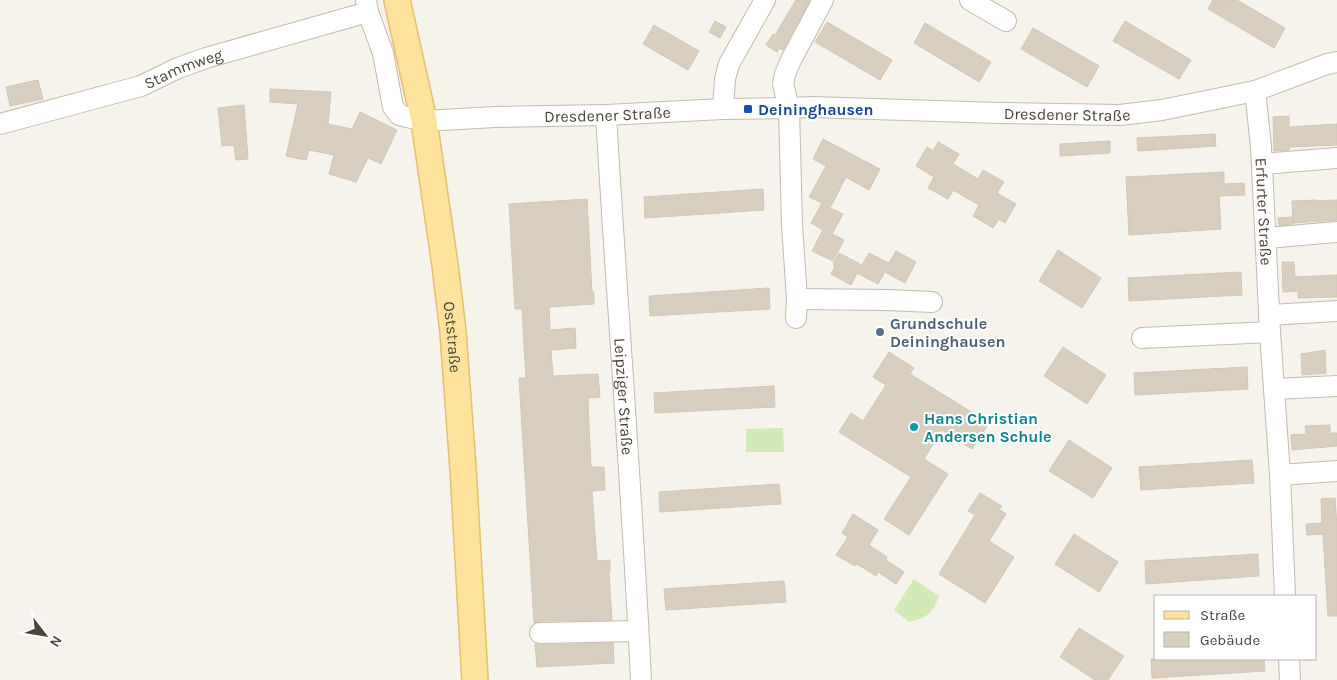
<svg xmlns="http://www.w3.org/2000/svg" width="1337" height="680" viewBox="0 0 1337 680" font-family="Karla,sans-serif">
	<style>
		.green { fill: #d2eab5 }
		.building { fill: #d8cfc1; stroke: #d3c7b4 }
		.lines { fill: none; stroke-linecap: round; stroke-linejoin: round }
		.minor-casing { stroke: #c2bbae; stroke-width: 22 }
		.major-casing { stroke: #e6c16a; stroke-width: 28 }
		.minor { stroke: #fff; stroke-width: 20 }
		.major { stroke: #ffe39c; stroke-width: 25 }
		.transit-dot { fill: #1a4fb4; stroke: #fff; stroke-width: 2 }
		.service-dot { fill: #5c6f8a; stroke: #fff; stroke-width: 2 }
		.culture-dot { fill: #0f9aa8; stroke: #fff; stroke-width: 2 }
		.labels { text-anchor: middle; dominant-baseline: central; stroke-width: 4; stroke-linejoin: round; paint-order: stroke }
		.street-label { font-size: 16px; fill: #4b4439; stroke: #fff }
		.transit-label { font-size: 16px; font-weight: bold; fill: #164399; stroke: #fff; text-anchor: start }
		.service-label { font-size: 16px; font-weight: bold; fill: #4e5e75; stroke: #fff; text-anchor: start }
		.culture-label { font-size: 16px; font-weight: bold; fill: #0d838f; stroke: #fff; text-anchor: start }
	</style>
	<rect width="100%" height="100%" fill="#f6f3ec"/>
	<!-- green -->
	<path class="green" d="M783,428L784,452H746V429Z
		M914,579L939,596C932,614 928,617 909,622L894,610Z"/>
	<!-- building -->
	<path class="building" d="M796,0H810L783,50L779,48L777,52L766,45L773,34L775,35Z
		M1213,0H1237L1285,28L1274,48L1208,9Z
		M715,21L726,27L720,38L709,32Z
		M1125,21L1191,60L1179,79L1113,41Z
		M827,22L892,60L880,80L815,42Z
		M925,23L991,62L979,82L914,43Z
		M654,25L699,51L688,70L643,44Z
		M1033,28L1099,66L1087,87L1021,49Z
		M38,80L43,99L10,106L6,87Z
		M270,89L331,92L328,124L352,129L360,112L397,130L381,164L368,158L356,182L329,174L334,155L309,150L306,160L286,156L298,104L270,102Z
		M244,105L248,159L236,160L234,145L222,146L218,108Z
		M1289,116V127L1337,124V145L1289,147V150L1274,151L1273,117Z
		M1215,134L1216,146L1138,151L1137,138Z
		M823,139L880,169L869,190L846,177L830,208L843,214L832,234L844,240L833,261L812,251L823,230L811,223L822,203L809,197L826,166L813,159Z
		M1110,141V153L1060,156V144Z
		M938,142L959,154L953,164L978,179L983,170L1004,182L997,193L1016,204L1005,223L999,219L993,228L973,216L979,205L953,190L948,199L928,188L934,177L916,166L927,147L933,151Z
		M1224,172V184L1244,183L1245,195L1219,196L1221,229L1129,235L1126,177Z
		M763,189L764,210L645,218L644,197Z
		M587,199L592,292H594V304L549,307L550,330L575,328L576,348L551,350L553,376L598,374L600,397L588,398L589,426L591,467H604L605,490L592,491L597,561L610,560V572H609L612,620L540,621L534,623L519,378H526L522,309H515L509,204Z
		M1317,200V201L1337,200V220L1293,223L1292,201Z
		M1293,217V224L1279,225L1278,218Z
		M1058,250L1101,278L1082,308L1039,281Z
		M896,251L916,262L905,283L885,272L878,284L857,273L851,285L831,274L835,266L833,264L839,253L862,265L869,253L889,263Z
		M1282,262H1294L1295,277L1337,275V297L1298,298V291L1283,292Z
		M1241,272L1242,295L1129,301L1128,278Z
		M769,288L770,309L650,316L649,296Z
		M1063,347L1106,375L1087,404L1044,376Z
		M1325,350L1326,373L1302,375L1301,354Z
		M889,352L914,368L910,374L989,423L972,449L942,430L924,459L948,474L909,535L884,519L911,477L839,432L851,413L863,421L886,385L873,377Z
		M1247,367L1248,389L1135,395L1134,373Z
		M774,386L775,407L655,413L654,393Z
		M1330,425V433H1337V446L1292,450L1291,435L1306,434L1305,426Z
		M1069,440L1112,468L1093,498L1049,471Z
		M1252,460L1254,483L1141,490L1139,467Z
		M779,484L781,504L660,512L659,492Z
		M980,493L1002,506L999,509L1006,514L989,541L1014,557L985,603L939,574L975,515L968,511Z
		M1335,498L1337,526V616H1328L1323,534L1307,535L1306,524L1322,523L1321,499Z
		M853,514L878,530L869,545L887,557L886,560L904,572L896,584L878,572L876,576L857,564L855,566L836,555L848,537L842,533Z
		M1074,534L1118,562L1099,592L1055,564Z
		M1258,554L1259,576L1146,584L1145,561Z
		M784,581L786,602L666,610L664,589Z
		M1079,628L1124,656L1108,680H1095L1060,657Z
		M613,643L614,663L537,667L535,644L540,645Z
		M1151,659H1264L1265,671L1152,678Z"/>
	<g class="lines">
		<defs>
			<g id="minor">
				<path id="s1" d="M366,0L368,12L383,53L393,107L399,115L424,121L495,117L606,115L723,109L789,108L811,107L999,113L1120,115L1162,110L1255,91L1327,64L1337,62"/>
				<path d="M970,0L1006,21"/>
				<path id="s2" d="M1255,91L1261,146L1270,332L1280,475L1285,596"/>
				<path d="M723,109L725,79L729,64L765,0"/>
				<path id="s3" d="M606,115C617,303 632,491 641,680"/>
				<path id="s4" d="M0,124L141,86L178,68L206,58L368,12"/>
				<path d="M1262,164L1337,158"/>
				<path d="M1266,238L1337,232"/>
				<path d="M797,299L887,300L932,302"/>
				<path d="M1269,315L1337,311"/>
				<path d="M796,318L797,299L792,225L789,108L783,84L785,74L791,60L823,0"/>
				<path d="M1142,338L1270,332"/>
				<path d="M1274,389L1337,386"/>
				<path d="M1280,475L1337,471"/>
				<path d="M540,633L638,631"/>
				<path d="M1289,659L1290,680"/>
			</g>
			<g id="major">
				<path id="s5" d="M397,0L424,121L445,265L453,332L463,468L475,680"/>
			</g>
		</defs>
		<!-- minor casing -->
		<use href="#minor" class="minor-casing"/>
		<!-- major casing -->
		<use href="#major" class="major-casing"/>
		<!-- minor -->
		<use href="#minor" class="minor"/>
		<!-- major -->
		<use href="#major" class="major"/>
	</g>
	<!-- markers -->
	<rect class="transit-dot" x="743" y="104" width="10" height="10" rx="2.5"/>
	<circle class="service-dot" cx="880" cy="332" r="5"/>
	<circle class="culture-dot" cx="914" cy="427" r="5"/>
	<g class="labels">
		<!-- street labels -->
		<g class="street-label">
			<text stroke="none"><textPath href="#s4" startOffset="192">Stammweg</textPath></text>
			<text stroke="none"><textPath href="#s1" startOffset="790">Dresdener Straße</textPath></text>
			<text stroke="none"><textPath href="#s1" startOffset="330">Dresdener Straße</textPath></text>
			<text stroke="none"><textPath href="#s2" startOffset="121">Erfurter Straße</textPath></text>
			<text stroke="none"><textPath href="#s5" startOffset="342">Oststraße</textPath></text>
			<text stroke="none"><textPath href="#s3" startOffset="282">Leipziger Straße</textPath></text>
		</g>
		<!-- transit labels -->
		<g class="transit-label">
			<text x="758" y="109">Deininghausen</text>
		</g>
		<!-- service labels -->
		<g class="service-label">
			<text x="890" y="323">Grundschule<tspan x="890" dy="18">Deininghausen</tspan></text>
		</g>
		<!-- culture labels -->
		<g class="culture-label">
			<text x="924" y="418">Hans Christian<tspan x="924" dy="18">Andersen Schule</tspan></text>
		</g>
	</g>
	<!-- legend -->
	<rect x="1154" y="595" width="162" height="65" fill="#ffffff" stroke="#b7b4b0"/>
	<rect x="1164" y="611" width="25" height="8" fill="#ffe39c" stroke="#b7b4b0"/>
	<text x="1200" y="620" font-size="15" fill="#4b4439">Straße</text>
	<rect x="1164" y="632" width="25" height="15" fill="#d8cfc1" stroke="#b7b4b0"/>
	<text x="1200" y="645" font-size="15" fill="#4b4439">Gebäude</text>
	<!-- north arrow -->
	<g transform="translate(45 635) rotate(121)" stroke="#ffffff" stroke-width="4" paint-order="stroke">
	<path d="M0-4L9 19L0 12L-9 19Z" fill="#4b4439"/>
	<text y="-8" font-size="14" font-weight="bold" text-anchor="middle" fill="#4b4439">N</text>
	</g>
</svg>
